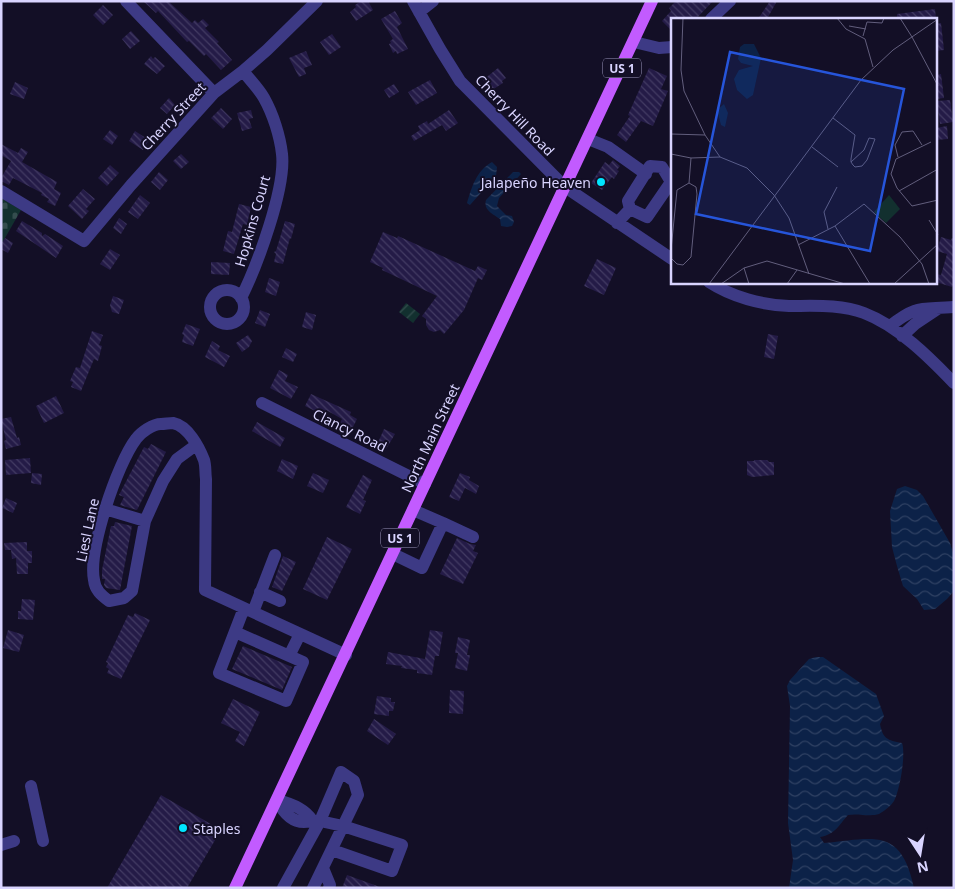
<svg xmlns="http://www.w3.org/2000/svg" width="955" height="889" viewBox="0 0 955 889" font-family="'Noto Sans',sans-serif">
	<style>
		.cemetery { fill: url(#cemetery-stones) }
		.garden { fill: url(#garden-furrows) }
		.water { fill: url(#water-waves) }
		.building { fill: url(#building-back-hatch) }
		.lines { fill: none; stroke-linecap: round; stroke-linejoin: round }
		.minor { stroke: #3d3a85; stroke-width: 12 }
		.major { stroke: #c25bff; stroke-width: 12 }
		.poi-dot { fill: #00e5ff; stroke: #130f26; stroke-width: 2 }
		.labels { text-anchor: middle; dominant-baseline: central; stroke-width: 4; stroke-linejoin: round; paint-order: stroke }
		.shield { fill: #130f26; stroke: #9e99be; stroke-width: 1 }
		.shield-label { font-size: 12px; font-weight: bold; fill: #d9d4ff }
		.street-label { font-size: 14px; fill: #d9d4ff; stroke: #130f26 }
		.poi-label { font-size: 14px; fill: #d9d4ff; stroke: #130f26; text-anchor: end }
		.inset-road { fill: none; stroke: #625e7d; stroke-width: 1 }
		.view { fill: #2655da; fill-opacity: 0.15; stroke: #2655da; stroke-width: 2.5 }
		.inset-edge { fill: none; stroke: #d9d4ff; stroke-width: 2.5 }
	</style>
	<defs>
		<pattern id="cemetery-stones" width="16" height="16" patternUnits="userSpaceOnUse" patternTransform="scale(1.25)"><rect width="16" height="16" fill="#12302f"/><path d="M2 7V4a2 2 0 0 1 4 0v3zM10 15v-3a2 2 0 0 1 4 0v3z" fill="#344d4e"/></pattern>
		<pattern id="garden-furrows" width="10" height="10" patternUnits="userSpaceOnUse" patternTransform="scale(1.25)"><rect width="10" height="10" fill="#12302f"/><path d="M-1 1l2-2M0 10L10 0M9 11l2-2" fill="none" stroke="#344d4e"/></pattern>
		<pattern id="water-waves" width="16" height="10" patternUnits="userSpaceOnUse" patternTransform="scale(1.25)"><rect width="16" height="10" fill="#0c2248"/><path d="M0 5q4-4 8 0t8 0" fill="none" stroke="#2f4163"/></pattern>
		<pattern id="building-back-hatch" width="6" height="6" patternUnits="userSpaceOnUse" patternTransform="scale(1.25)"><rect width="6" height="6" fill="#241b47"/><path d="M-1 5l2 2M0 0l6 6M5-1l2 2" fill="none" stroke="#433b63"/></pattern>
	</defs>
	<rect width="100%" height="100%" fill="#130f26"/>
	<!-- cemetery -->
	<path class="cemetery" d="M1,198L21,210L1,245Z"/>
	<!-- garden -->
	<path class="garden" d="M406,303L420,314L413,323L399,312Z"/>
	<!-- water -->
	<path class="water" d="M492,162L497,167L496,176L470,205L467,203C472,187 476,171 492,162Z
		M513,172H519L521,174L499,198L497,206L506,215L512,216L514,222L512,226L507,227L501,226L500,219C493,214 483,210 486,200Z
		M905,486L917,490L923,496L950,543L954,556V591L947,599L935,609L924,610L917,599L903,586L897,566L892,547L890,511L897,489Z
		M816,657H823L876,694L884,716L880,724C883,739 887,740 902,743C906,754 900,790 894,801C891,806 884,811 879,814C870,817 858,813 848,815C838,826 836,834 820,837L824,843C875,838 901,827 914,888H789L793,860L788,823L790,706L787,686L790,680L809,659Z"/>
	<!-- building -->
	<path class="building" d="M143,1H168L192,23L195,20L198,23L203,19L209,25L205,28L219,42L217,43L232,60L221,70L206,54L204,56L189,41L187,42L158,11L156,13Z
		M361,1H368L373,10L356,21L350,12L356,7L355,5Z
		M676,1H713L696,19H672V31L662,21L671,11L669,8Z
		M770,1H777L767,19H758Z
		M103,5L113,15L103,25L93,15Z
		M935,9L936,19H897V14Z
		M395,11L402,23L397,27L408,49L397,54L396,51L393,53L389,44L391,43L390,41L393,39L381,19Z
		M941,23L944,50L936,51V24Z
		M131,31L140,41L130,49L122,39Z
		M332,34L341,47L329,55L320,42Z
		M306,51L312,65L304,68L306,74L299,77L289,58Z
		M151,56L153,59L155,57L165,66L157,74L144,64Z
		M498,68L506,78L502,81L503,83L489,92L484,85L486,84L483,80Z
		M649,68L667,76L661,89L668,91L653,126L641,121L626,142L617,135L630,116L628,115Z
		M941,74L944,98L936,99V75Z
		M430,80L437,93L416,105L408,92Z
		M15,82L28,88L24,99L10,94Z
		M394,84L399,92L389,98L384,90Z
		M169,98L175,105L167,114L160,108Z
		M950,100L953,122L940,124L937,101Z
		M221,108L232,119L223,129L211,118Z
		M251,110L253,118L249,119L252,128L242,131L237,113Z
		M449,110L458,123L446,131L442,125L414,141L411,136L420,130L418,126L427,121L428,124Z
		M947,126L948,139L936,140V128Z
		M110,130L118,136L112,145L103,139Z
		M135,131L149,140L143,150L129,141Z
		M1,144L18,153L21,148L28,152L22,162L57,182L54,189L61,193L55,206L47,202L49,199L41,195L42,193L13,178L9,185L1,181V178L11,161L1,155Z
		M181,154L189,162L181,169L173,161Z
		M613,160L620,166L617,170L619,171L614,179L612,177L602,190L591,183L605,162L609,165Z
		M110,165L119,173L107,186L98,178Z
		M159,172L168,180L160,190L151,182Z
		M83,189L95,199L86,209L89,211L82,219L68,206Z
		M140,195L150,203L138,219L128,212Z
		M239,204L251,207L247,225L243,224L234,254L223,251L228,231L232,232Z
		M119,218L127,224L121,234L113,228Z
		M22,221L42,233V236L45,234L63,246L56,258L16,231Z
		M285,221L295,224L291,239L290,238L283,264L274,262L276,254L274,252L276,251Z
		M383,232L397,238L398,236L475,271L478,266L487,270L482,280L478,278L464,310L444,334L440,330L434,332L429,330L426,325V319L422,316L437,296L382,270L383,268L370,262Z
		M941,237L951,240L952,238H954V282L952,287L936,282V274L941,275L947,254L937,251Z
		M5,238L13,243L8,253L1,249V244Z
		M110,249L120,255L110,270L100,264Z
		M597,259L616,268L604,295L584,286Z
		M211,262L230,263L229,275L211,274Z
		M269,278L280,282L276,296L265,292Z
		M113,296L124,300L119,314L112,312L110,305Z
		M260,310L270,314L265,327L255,323Z
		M306,312L316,315L312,330L302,327Z
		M186,324L200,329L193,346L182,342L184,335L182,334Z
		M92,331L103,335L99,345L102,346L98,361L94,359L81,391L71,387L73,382L70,381L76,367L80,368Z
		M768,334L778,336L774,359L764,357Z
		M248,335L252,341L249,347L242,352L236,343Z
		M212,341L220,346L218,350L230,356L224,367L205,357Z
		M286,348L297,354L293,362L282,357Z
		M279,370L288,375L285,381L298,387L291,399L270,388Z
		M311,394L351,412L350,415L357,419L352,429L340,423L342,419L326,410L323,415L305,406Z
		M56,396L64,413L44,423L36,406Z
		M11,417L17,438L19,437L21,445L6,449L4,441L6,440L1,419Z
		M257,422L285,438L280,447L252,431Z
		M384,429L395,434L385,451L376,447Z
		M151,444L166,452L137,510L123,506L120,505L124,497L119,495L144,447L148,449Z
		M30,458L31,473L6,475L5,460Z
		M282,459L298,466L293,479L277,471Z
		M754,460H767L769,462H774V475L752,477L747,475V461H754Z
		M32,473L42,474L41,485L31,483Z
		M313,473L329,480L323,493L307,486Z
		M460,473L470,477L469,480L479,486L476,494L465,488L459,501L449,497Z
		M363,475L372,480L363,500L366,501L360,514L346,507Z
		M6,498L17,503L13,513L2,508Z
		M115,522L132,526L120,590L106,588L104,585L105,579H102V570L111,526H114Z
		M327,537L352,549L327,600L303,589Z
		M457,538L470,544L476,545L473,551L478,553L463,584L440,574Z
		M27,542V551H32V563H28V574H17L16,558L12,559L11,550H5L4,543Z
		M283,556L296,562L282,591L272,587Z
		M22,599L35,600L33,620L18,619V611H21Z
		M135,613L150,620L121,679L107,673L109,669L106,667L108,663L106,662L128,615L133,617Z
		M8,630L24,635L19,652L3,648Z
		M430,630L443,632L439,656H435L432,675L417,673V670L401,668L402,666L386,664L388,652L425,659Z
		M458,637L470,640L467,655H470L467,671L455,668L458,653H455Z
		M243,646L292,667L282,690L232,669Z
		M450,690L464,691L463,714L449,713Z
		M377,696L391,698V702H395L393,711H389V716L374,714Z
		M233,699L260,712L244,746L235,741L240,732L221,723Z
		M374,719L396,734L388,745L367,731Z
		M161,795L221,830L187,888H107Z
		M347,875L380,887V888H342Z"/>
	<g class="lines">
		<!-- minor -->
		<path class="minor" d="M126,1L214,93
			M413,1L440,49L460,81L565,187L672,259
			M419,12L433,1
			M711,19L730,1
			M634,42L659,48L672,47
			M588,139L608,147L646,174
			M1,191L84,241L131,185L214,93L243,71L267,50L317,1
			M617,223L630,209L647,217L671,182L662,167L650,166L628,201L630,209
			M709,282C732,297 762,305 789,306C813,306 841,304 864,313C898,326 929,357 954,383
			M210 307a17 17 0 1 1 34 0a17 17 0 1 1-34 0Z
			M241,298C257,266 286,188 282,154C280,136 273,114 264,98C259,89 250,80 243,71
			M890,326C918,304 921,310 954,307
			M902,336L915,324L939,308
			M262,403L425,484
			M196,445L177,459L163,481L145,521L132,591L124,598L109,601C101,595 95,590 94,580C88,550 117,464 136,439C141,432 153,424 161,424C165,424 169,423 173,423C188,426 199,447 204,460C206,466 205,473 206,479L205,590L346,655
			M105,509L145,521
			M443,523L473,537
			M393,554L422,568L443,523L413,510
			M260,592L280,601
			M253,612L275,555
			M235,632L303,662L286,701L219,673L244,608
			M289,656L300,634
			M31,786L43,841
			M277,800C282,810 291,822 304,822C310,822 315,820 320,821L283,888
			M277,800C290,803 305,809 312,820
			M1,845L14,841
			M323,868L330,885L329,888
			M313,888L358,795L354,781L341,772L320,821L343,826L402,845L392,871L332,850"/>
		<!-- major -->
		<path class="major" d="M235,888L652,1"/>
	</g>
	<!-- markers -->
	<g class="poi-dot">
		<circle cx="601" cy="182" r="5"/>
		<circle cx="183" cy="828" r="5"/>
	</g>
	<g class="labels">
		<!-- shield labels -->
		<g class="shield">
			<rect x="603" y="58.5" width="38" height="19" rx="4"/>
			<rect x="381" y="528.5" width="38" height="19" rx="4"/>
		</g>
		<g class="shield-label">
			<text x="622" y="68">US 1</text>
			<text x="400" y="538">US 1</text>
		</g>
		<!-- street labels -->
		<g class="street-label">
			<text transform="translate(515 115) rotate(46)">Cherry Hill Road</text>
			<text transform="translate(173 116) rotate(-47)">Cherry Street</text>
			<text transform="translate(252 221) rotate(-74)">Hopkins Court</text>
			<text transform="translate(350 430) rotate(26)">Clancy Road</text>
			<text transform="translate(430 438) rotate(-65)">North Main Street</text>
			<text transform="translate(87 530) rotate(-78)">Liesl Lane</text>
		</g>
		<!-- poi labels -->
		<g class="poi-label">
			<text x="591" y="182">Jalapeño Heaven</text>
			<text x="193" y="828" text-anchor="start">Staples</text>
		</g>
	</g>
	<!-- overview -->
	<g transform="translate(671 18)">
		<rect width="266" height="266" fill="#130f26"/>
		<path d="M218,177L229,191L215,205L203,194Z" fill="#12302f"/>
		<path d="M73,26H83L90,40L82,77L76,81L66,72L63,61L68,52L82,48L70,45L67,41L69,29ZM53,86L57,95L54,109L50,107L46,92Z" fill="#0c2248"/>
		<path class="inset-road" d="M12,0L10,52L13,73L34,117L49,139L76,150L103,177L118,200L138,256M166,0L175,11L194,21L202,49M229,0L241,19M178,8L195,11M192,18L196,4L211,5L213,0M241,19L267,68M162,100L184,117L180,141V144L182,147L184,149L191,148L196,142L204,121L198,120L193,132L180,144M0,116L34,117M260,124L225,141L220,156L226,170L241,188L267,182M141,129L167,149M0,136L20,140L49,139M227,139L224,127L231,114L242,113L251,127M18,165L20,140M228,173L267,151M258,202L267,217M164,208L199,266M157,211L153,194L166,169M127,227L164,208L193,186L229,219L251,246L258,266M0,232L6,172L18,165L25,169L26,176L20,239L12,247L6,246L0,240M73,250L78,266M38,266L190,62L222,32L267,1M50,266L73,250L96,243L174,266M116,266L126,252M223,266L267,226"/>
		<path class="view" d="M59,34L233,71L199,233L25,196Z"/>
		<rect width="266" height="266" class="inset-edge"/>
	</g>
	<!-- border -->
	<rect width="955" height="889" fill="none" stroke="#d9d4ff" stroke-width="5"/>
	<!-- north arrow -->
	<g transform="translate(920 854) rotate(168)" stroke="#130f26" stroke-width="4" paint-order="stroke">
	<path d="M0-4L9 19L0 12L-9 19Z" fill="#d9d4ff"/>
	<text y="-8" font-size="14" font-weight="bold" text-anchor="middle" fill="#d9d4ff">N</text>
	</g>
</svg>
